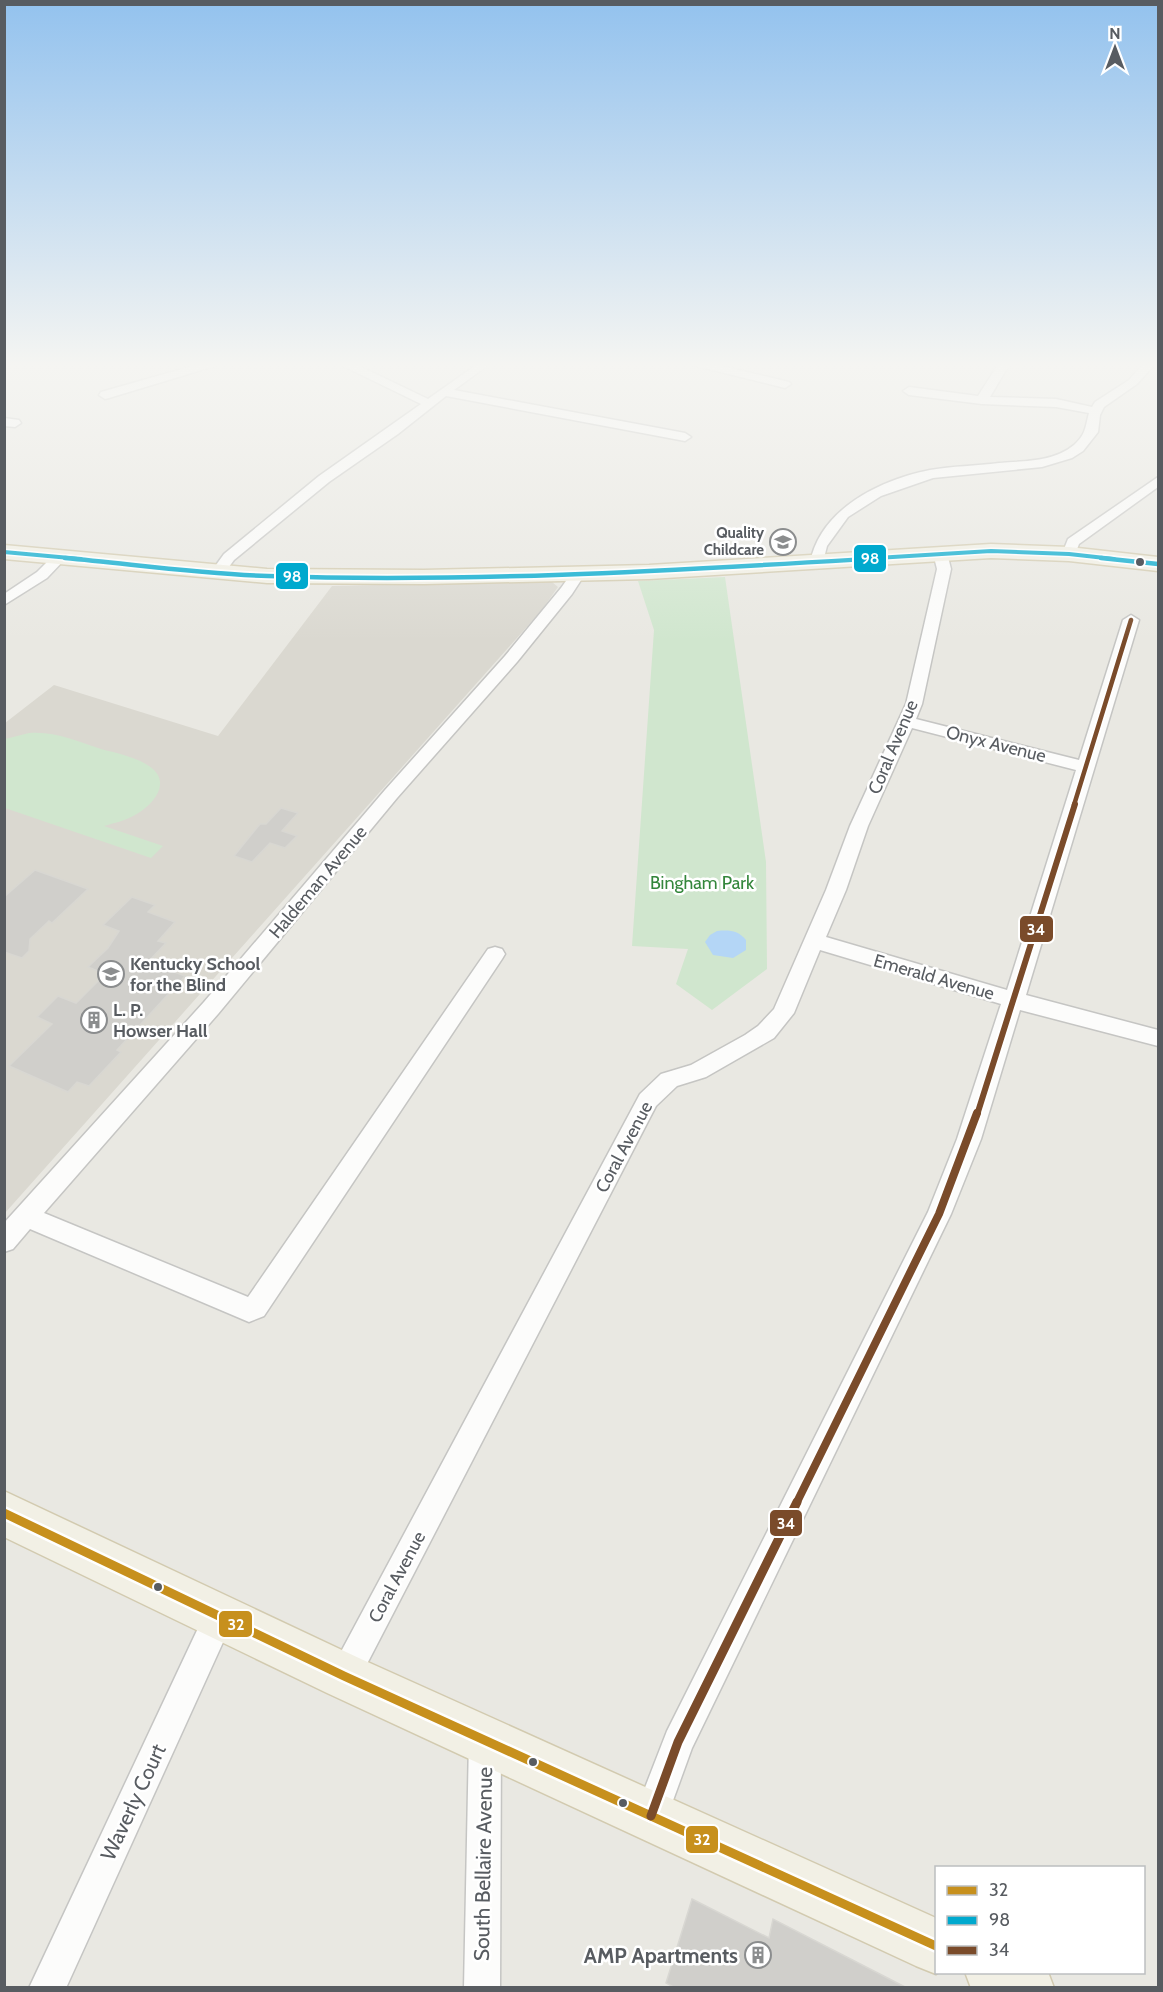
<svg xmlns="http://www.w3.org/2000/svg" width="1163" height="1992" viewBox="0 0 1163 1992" font-family="Cabin,sans-serif">
	<style>
		.education { fill: #dad8d0 }
		.green { fill: #d0e6ce }
		.water { fill: #b4d6f6 }
		.building { fill: #d0cfcb; stroke: #d8d7d2; stroke-width: 1.5 }
		.lines { fill: none; stroke-linecap: round; stroke-linejoin: round }
		.minor-casing { stroke: #c5c5c3; stroke-width: 3 }
		.primary-casing { stroke: #d2caaf; stroke-width: 3 }
		.minor { fill: #fcfcfb; fill-rule: evenodd }
		.primary { fill: #f2f0e5; fill-rule: evenodd }
		.bus-1-casing { stroke: #fff; stroke-width: 14 }
		.bus-2-far1-casing { stroke: #fff; stroke-width: 7 }
		.bus-2-casing { stroke: #fff; stroke-width: 8 }
		.bus-3-far3-casing { stroke: #fff; stroke-width: 8 }
		.bus-3-far2-casing { stroke: #fff; stroke-width: 10 }
		.bus-3-far1-casing { stroke: #fff; stroke-width: 12 }
		.bus-3-casing { stroke: #fff; stroke-width: 14 }
		.bus-1 { stroke: #c7901d; stroke-width: 9 }
		.bus-2-far1 { stroke: #00a9ce; stroke-width: 4 }
		.bus-2 { stroke: #00a9ce; stroke-width: 4.5 }
		.bus-3-far3 { stroke: #7a4b2a; stroke-width: 4.5 }
		.bus-3-far2 { stroke: #7a4b2a; stroke-width: 6 }
		.bus-3-far1 { stroke: #7a4b2a; stroke-width: 8 }
		.bus-3 { stroke: #7a4b2a; stroke-width: 9 }
		.bus-dot { fill: #585c61; stroke: #fff; stroke-width: 2 }
		.labels { text-anchor: middle; dominant-baseline: central; stroke-width: 5; stroke-linejoin: round; paint-order: stroke }
		.far-poi-label { font-size: 15px; font-weight: bold; fill: #585c61; stroke: #fff; text-anchor: end }
		.street-label { font-size: 18px; fill: #585c61; stroke: #fff }
		.park-label { font-size: 18px; fill: #33863b; stroke: #fff }
		.poi-label { font-size: 18px; font-weight: bold; fill: #585c61; stroke: #fff; text-anchor: start }
		.near-street-label { font-size: 21px; fill: #585c61; stroke: #fff }
		.near-poi-label { font-size: 21px; font-weight: bold; fill: #585c61; stroke: #fff; text-anchor: end }
		.line-badge { stroke: #fff; stroke-width: 2 }
		.badge-label { font-size: 16px; text-anchor: middle; font-weight: bold; fill: #fff }
	</style>
	<rect width="100%" height="100%" fill="#e9e8e2"/>
	<!-- education -->
	<path class="education" d="M543,581L552,582L558,587L541,611L5,1213V723L54,685L218,736L332,586Z"/>
	<!-- green -->
	<path class="green" d="M725,577L766,862L767,969L712,1010L676,984L688,949L632,946L654,630L638,581Z
		M29,733C55,731 77,741 101,749C116,753 136,757 149,766C173,782 153,805 135,815C125,821 114,823 104,826L163,846L151,858L5,808V739Z"/>
	<!-- water -->
	<path class="water" d="M717,931C730,930 737,930 746,940V950L733,958L713,955L705,942L710,935Z"/>
	<!-- building -->
	<path class="building" d="M281,808L298,813L282,831L297,836L285,848L270,843L252,862L234,856L260,824H266Z
		M35,870L88,889L52,923L49,921L30,939L29,951L22,958L4,952V897Z
		M132,897L155,905L148,912L175,922L158,941L166,943L148,962L185,976L117,1050L121,1052L89,1086L77,1082L68,1092L9,1066L52,1024L37,1017L58,996L76,1003L105,974L88,967L108,948L119,931L103,925Z
		M692,1899L769,1938L773,1919L907,1988H675L666,1983Z"/>
	<g class="lines">
		<defs>
			<path id="minor" d="M203,363H220L218,365L109,398L105,399L99,395L101,392Z
				M340,363H353L428,399L479,363H491L454,390L685,433L691,437L685,441L446,396L398,434L329,482L234,560L223,575H213L211,572L224,554L319,476L421,404L341,365Z
				M690,363H709L789,382L791,384L785,388L692,365Z
				M999,363H1010L990,397L1056,399L1092,407L1095,402L1129,380L1144,363H1156L1137,384L1104,407L1100,415L1098,432L1083,451L1072,458L1042,467L933,478L881,496L848,517L827,546L822,566H812L810,563C820,509 880,480 930,470C952,466 976,466 999,463C1023,461 1054,462 1074,445C1086,434 1085,428 1089,413L1056,407L982,404L909,395L903,391L909,387L978,396Z
				M4,418L19,420L21,423L15,427L4,426Z
				M1158,477V487L1079,544L1074,557H1064L1062,554L1068,539Z
				M940,549L947,553L951,569L922,704L916,719L1079,760L1123,620L1131,615L1139,620L1026,995L1158,1030V1046L1020,1010L981,1139L951,1214L692,1748L663,1828L651,1833L639,1828L634,1816L667,1731L928,1212L957,1139L1001,1004L820,950L794,1013L774,1038L706,1077L677,1086L656,1106L355,1687L344,1692L333,1687L328,1676L640,1094L661,1074L691,1065L745,1035L758,1026L774,1009L826,890L850,826L906,704L937,569L933,553ZM912,728L1076,770L1007,990L826,937L846,890L868,826Z
				M60,553L67,557L47,578L4,605V594L37,572L55,554Z
				M578,570L585,574L572,594L517,662L397,798L218,1014L44,1213L248,1297L488,949L495,947L502,949L505,954L502,959L264,1316L249,1322L30,1229L13,1249L4,1252V1223L204,1002L385,790L505,656L561,588L573,571Z
				M219,1603L230,1607L234,1618L66,1988H29L208,1607Z
				M485,1724L496,1729L501,1740L500,1988H464L469,1740L474,1729Z"/>
			<path id="primary" d="M991,544L1069,547L1158,557V571L1069,561L991,558L649,579L424,584L267,583L4,559V545L267,569L424,570L649,565Z
				M4,1491L361,1659L936,1918V1972H939L936,1974L916,1966L327,1693L4,1537Z
				M965,1972H1048L1054,1988H971Z"/>
		</defs>
		<!-- minor casing -->
		<use href="#minor" class="minor-casing"/>
		<!-- primary casing -->
		<use href="#primary" class="primary-casing"/>
		<!-- minor -->
		<use href="#minor" class="minor"/>
		<!-- primary -->
		<use href="#primary" class="primary"/>
		<defs>
			<path id="bus-1" d="M4,1513L344,1676L936,1946"/>
			<path id="bus-2-far1" d="M4,552L81,559
				M860,559L991,551L1069,554L1114,559"/>
			<path id="bus-2" d="M65,558C132,564 200,574 268,576C473,583 679,570 884,558
				M1101,558L1158,564"/>
			<path id="bus-3-far3" d="M1074,805L1131,620"/>
			<path id="bus-3-far2" d="M977,1115L1075,804"/>
			<path id="bus-3-far1" d="M796,1504L939,1214L977,1113"/>
			<path id="bus-3" d="M651,1816L678,1742L797,1502"/>
		</defs>
		<!-- bus-1 casing -->
		<use href="#bus-1" class="bus-1-casing"/>
		<!-- bus-2-far1 casing -->
		<use href="#bus-2-far1" class="bus-2-far1-casing"/>
		<!-- bus-2 casing -->
		<use href="#bus-2" class="bus-2-casing"/>
		<!-- bus-3-far3 casing -->
		<use href="#bus-3-far3" class="bus-3-far3-casing"/>
		<!-- bus-3-far2 casing -->
		<use href="#bus-3-far2" class="bus-3-far2-casing"/>
		<!-- bus-3-far1 casing -->
		<use href="#bus-3-far1" class="bus-3-far1-casing"/>
		<!-- bus-3 casing -->
		<use href="#bus-3" class="bus-3-casing"/>
		<!-- bus-1 -->
		<use href="#bus-1" class="bus-1"/>
		<!-- bus-2-far1 -->
		<use href="#bus-2-far1" class="bus-2-far1"/>
		<!-- bus-2 -->
		<use href="#bus-2" class="bus-2"/>
		<!-- bus-3-far3 -->
		<use href="#bus-3-far3" class="bus-3-far3"/>
		<!-- bus-3-far2 -->
		<use href="#bus-3-far2" class="bus-3-far2"/>
		<!-- bus-3-far1 -->
		<use href="#bus-3-far1" class="bus-3-far1"/>
		<!-- bus-3 -->
		<use href="#bus-3" class="bus-3"/>
	</g>
	<!-- sky -->
	<linearGradient id="sky" x2="0" y2="1"><stop stop-color="#93c2ee"/><stop offset="0.57" stop-color="#f5f5f2"/><stop offset="1" stop-color="#f5f5f2" stop-opacity="0"/></linearGradient>
	<rect width="1163" height="641" fill="url(#sky)"/>
	<!-- icons -->
	<defs>
		<symbol id="school-ring" viewBox="-11 -11 22 22"><circle r="9.5" fill="#fff" stroke="#8b8d8e" stroke-width="1.5"/><path d="M0-5L7-2L0 1L-7-2ZM-4 1L0 2.5L4 1V4Q0 6-4 4Z" fill="#8b8d8e"/></symbol>
		<symbol id="building-ring" viewBox="-11 -11 22 22"><circle r="9.5" fill="#fff" stroke="#8b8d8e" stroke-width="1.5"/><path d="M-4-6H4V6H1V3H-1V6H-4ZM-2.5-4.3h1.7v1.8h-1.7ZM.8-4.3h1.7v1.8H.8ZM-2.5-1h1.7V.8h-1.7ZM.8-1h1.7V.8H.8Z" fill="#8b8d8e"/></symbol>
	</defs>
	<g fill-rule="evenodd">
		<use href="#school-ring" x="768" y="527" width="30" height="30"/>
		<use href="#school-ring" x="96" y="959" width="30" height="30"/>
		<use href="#building-ring" x="79" y="1005" width="30" height="30"/>
		<use href="#building-ring" x="743" y="1940" width="30" height="30"/>
	</g>
	<!-- markers -->
	<g class="bus-dot">
		<circle cx="1140" cy="562" r="5"/>
		<circle cx="158" cy="1587" r="5"/>
		<circle cx="533" cy="1762" r="5"/>
		<circle cx="623" cy="1803" r="5"/>
	</g>
	<g class="labels">
		<!-- far-poi labels -->
		<g class="far-poi-label">
			<text x="764" y="533">Quality<tspan x="764" dy="17">Childcare</tspan></text>
		</g>
		<!-- street labels -->
		<g class="street-label">
			<text transform="translate(996 744) rotate(14)">Onyx Avenue</text>
			<text transform="translate(893 747) rotate(-67)">Coral Avenue</text>
			<text transform="translate(318 882) rotate(-50)">Haldeman Avenue</text>
			<text transform="translate(934 977) rotate(16)">Emerald Avenue</text>
			<text transform="translate(624 1147) rotate(-62)">Coral Avenue</text>
			<text transform="translate(397 1577) rotate(-62)">Coral Avenue</text>
		</g>
		<!-- park labels -->
		<g class="park-label">
			<text x="702" y="883">Bingham Park</text>
		</g>
		<!-- poi labels -->
		<g class="poi-label">
			<text x="130" y="964">Kentucky School<tspan x="130" dy="21">for the Blind</tspan></text>
			<text x="113" y="1010">L. P.<tspan x="113" dy="21">Howser Hall</tspan></text>
		</g>
		<!-- near-street labels -->
		<g class="near-street-label">
			<text transform="translate(133 1802) rotate(-65)">Waverly Court</text>
			<text transform="translate(483 1864) rotate(-89)">South Bellaire Avenue</text>
		</g>
		<!-- near-poi labels -->
		<g class="near-poi-label">
			<text x="738" y="1955">AMP Apartments</text>
		</g>
	</g>
	<g class="line-badge">
		<rect x="853" y="544" width="34" height="29" rx="6" fill="#00a9ce"/>
		<rect x="275" y="562" width="34" height="28" rx="6" fill="#00a9ce"/>
		<rect x="1019" y="915" width="35" height="28" rx="6" fill="#7a4b2a"/>
		<rect x="769" y="1509" width="34" height="28" rx="6" fill="#7a4b2a"/>
		<rect x="218" y="1610" width="35" height="28" rx="6" fill="#c7901d"/>
		<rect x="685" y="1825" width="34" height="29" rx="6" fill="#c7901d"/>
	</g>
	<g class="badge-label">
		<text x="870" y="564">98</text>
		<text x="292" y="582">98</text>
		<text x="1036" y="935">34</text>
		<text x="786" y="1529">34</text>
		<text x="236" y="1630">32</text>
		<text x="702" y="1845">32</text>
	</g>
	<!-- border -->
	<rect width="1163" height="1992" fill="none" stroke="#585c61" stroke-width="12"/>
	<!-- legend -->
	<rect x="935" y="1866" width="210" height="108" fill="#ffffff" stroke="#bcbec0" stroke-width="1.5"/>
	<rect x="947" y="1886" width="30" height="9" fill="#c7901d" stroke="#bcbec0" stroke-width="1.5"/>
	<text x="989" y="1896" font-size="18" fill="#585c61">32</text>
	<rect x="947" y="1916" width="30" height="9" fill="#00a9ce" stroke="#bcbec0" stroke-width="1.5"/>
	<text x="989" y="1926" font-size="18" fill="#585c61">98</text>
	<rect x="947" y="1946" width="30" height="9" fill="#7a4b2a" stroke="#bcbec0" stroke-width="1.5"/>
	<text x="989" y="1956" font-size="18" fill="#585c61">34</text>
	<!-- north arrow -->
	<g transform="translate(1115 48)" stroke="#ffffff" stroke-width="4.5" paint-order="stroke">
	<path d="M0-4.5L10 22L0 15L-10 22Z" fill="#585c61"/>
	<text y="-9" font-size="16" font-weight="bold" text-anchor="middle" fill="#585c61">N</text>
	</g>
</svg>
